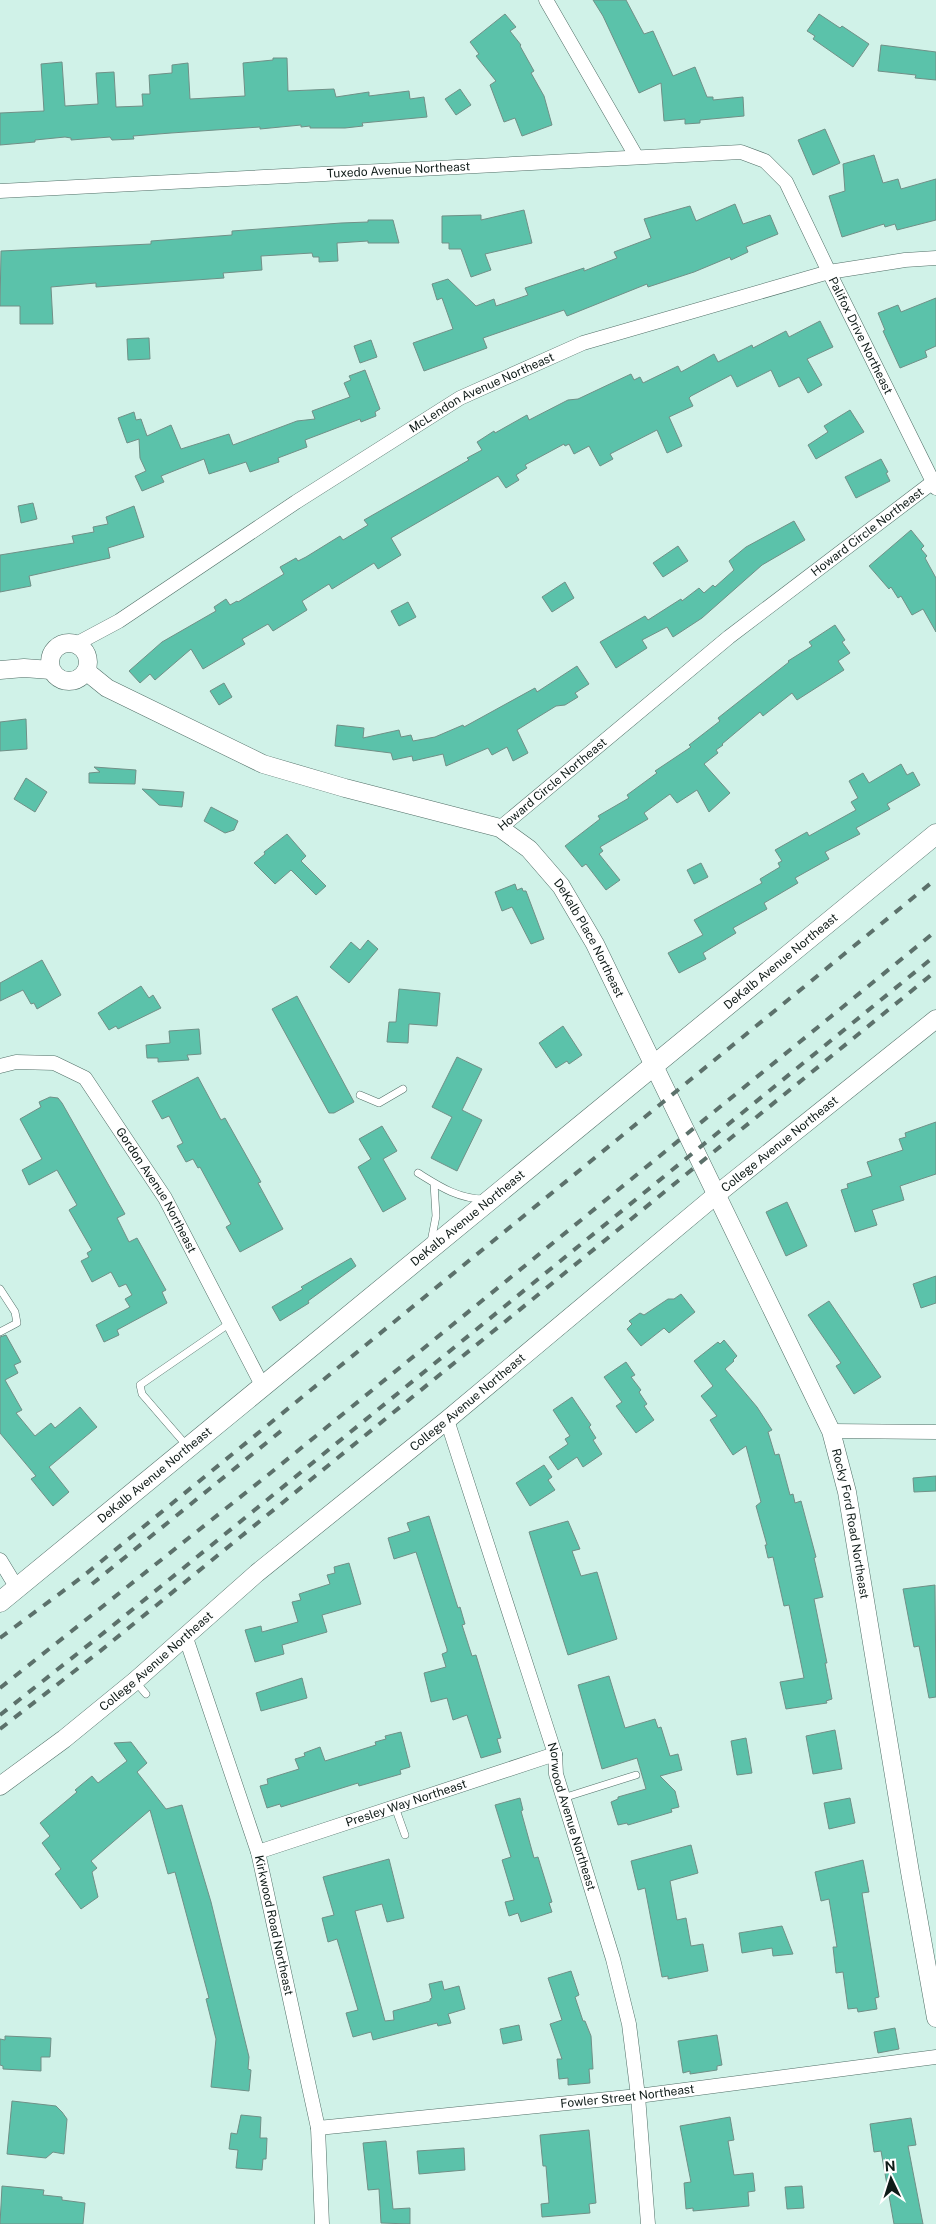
<svg xmlns="http://www.w3.org/2000/svg" width="936" height="2224" viewBox="0 0 936 2224" font-family="'Public Sans',sans-serif">
	<style>
		.building { fill: #5bc2aa; stroke: #709087 }
		.lines { fill: none; stroke-linecap: round; stroke-linejoin: round }
		.service-casing { stroke: #516f67; stroke-width: 8 }
		.minor-casing { stroke: #516f67; stroke-width: 15 }
		.tertiary-casing { stroke: #516f67; stroke-width: 19 }
		.secondary-casing { stroke: #516f67; stroke-width: 21 }
		.service { stroke: #fff; stroke-width: 7 }
		.minor { stroke: #fff; stroke-width: 14 }
		.tertiary { stroke: #fff; stroke-width: 18 }
		.secondary { stroke: #fff; stroke-width: 20 }
		.rail { stroke: #5c716b; stroke-width: 4; stroke-dasharray: 9 9; stroke-linecap: butt }
		.labels { text-anchor: middle; dominant-baseline: central; stroke-width: 4; stroke-linejoin: round; paint-order: stroke }
		.street-label { font-size: 12px; fill: #0f1b18; stroke: #fff }
	</style>
	<rect width="100%" height="100%" fill="#d0f2e8"/>
	<!-- building -->
	<path class="building" d="M593,0H626L644,34L653,31L673,76L695,67L707,97H713V100L743,97L744,116L700,120V123L685,124V119L664,121L661,83L639,93L603,16Z
		M505,14L516,27L510,31L521,45L520,46L534,71L531,73L544,96L552,125L522,136L515,118L504,122L490,85L496,81L476,56L479,54L470,42Z
		M819,14L840,28L842,26L869,44L853,67L813,39L815,36L807,31Z
		M881,45L936,52V80L915,78L916,75L878,71Z
		M273,58H287L288,91L334,89L336,97L369,92V96L409,91L410,99L424,97L427,117L362,123L363,126L345,128H310V126L301,127V125L260,129V127L171,133L133,136L134,139L112,140L110,137L71,140V138L65,137L35,140V142L0,145V113L44,111L41,64L62,62L65,106L98,104L96,73L114,72L116,107L143,106L142,94H150L149,75L172,73V65L188,63L190,99L245,96L243,63L273,60Z
		M460,89L471,105L456,115L445,99Z
		M825,129L840,163L813,175L798,140Z
		M874,155L883,183L898,179L901,189L936,179V220L897,230L895,224L885,227L884,224L842,237L829,196L845,191L843,164Z
		M735,204L743,224L770,215L778,234L746,247L748,252L731,260L730,257L694,272L648,287L647,284L567,316L564,310L483,338L487,348L424,371L413,343L453,329L442,298L437,300L432,284L448,279L476,306L494,299L496,306L528,295L525,288L584,268V271L617,258L614,252L651,238L644,219L690,206L696,221Z
		M524,210L532,243L485,254L491,270L471,277L461,249H449V243H442V216L481,215V220Z
		M368,220H393L399,243H368V241L337,243L338,261L319,262V257H313L312,253L261,256L262,270L223,273L224,278L96,287V283L51,287L53,324H20V306H0L1,251L151,244V241L232,235V231L341,223L368,222Z
		M936,298V346L925,351L927,357L900,368L883,331L885,330L878,313L898,305L901,312Z
		M820,321L833,347L807,359L822,385L808,393L799,377L779,387L771,370L737,387L731,375L691,396L689,398L693,406L669,417L682,446L667,453L657,430L610,454L613,459L600,466L589,446L574,454L569,444L565,446L564,444L525,465L527,468L516,475L519,480L506,488L498,476L391,538L401,555L378,569L374,563L332,589L329,584L302,601L307,610L273,631L268,624L242,639L245,644L203,669L191,649L155,680L150,674L140,683L129,671L162,642L216,611L214,607L226,599L230,605L237,601L238,602L284,574L280,567L296,558L298,561L306,557L340,536L343,540L368,525L364,520L469,460L467,458L482,450L477,442L494,431L495,433L527,415L529,420L568,400L578,399L631,374L634,380L640,377L643,383L678,366L681,372L714,354L718,362L752,345L753,348L786,331L789,337Z
		M149,338L150,359L128,360L127,339Z
		M371,340L377,357L360,363L354,346Z
		M365,370L380,409L375,412L376,416L361,422L360,419L305,440L307,447L278,458L279,462L250,472L246,462L209,474L204,459L161,476L164,482L142,491L135,476L146,471L140,458L139,439L127,443L118,418L134,412L136,420L141,419L147,436L171,425L181,449L229,434L233,445L297,421L315,419L312,411L350,397L344,383L351,380L349,376Z
		M850,410L864,432L816,459L808,445L828,432L824,426Z
		M881,459L888,472L886,473L890,481L856,498L845,477Z
		M33,503L37,519L21,523L18,506Z
		M134,506L144,537L108,548L110,558L29,576L31,586L0,592V555L74,543L72,536L94,532L93,527L108,524L106,517Z
		M794,521L805,540L762,565L702,618L673,637L667,627L642,640L647,648L616,668L600,642L645,616L648,620L681,599L682,601L699,588L704,593L713,585L715,587L734,570L729,561L746,547Z
		M911,530L924,546L921,549L927,556L925,558L936,578V632L923,609L912,615L901,596L898,598L891,587L889,589L869,566Z
		M678,546L688,561L663,577L653,563Z
		M565,582L574,598L552,612L542,597Z
		M408,602L416,617L399,626L391,611Z
		M835,625L845,640L842,642L850,653L838,661L844,670L797,700L792,693L763,716L760,712L722,744L723,745L716,750L718,753L704,764L730,793L709,812L697,790L677,803L670,794L644,813L648,819L600,847L603,851L599,854L620,880L606,890L586,864L582,867L565,846L600,819L598,816L629,798L627,795L657,773L655,771L691,747L689,745L720,721L718,718L789,662L788,661L812,646L809,642Z
		M577,666L589,684L575,693L578,697L565,705L556,706L517,730L528,753L513,761L507,747L492,755L488,748L446,766L443,754L413,761L412,756L393,760L391,753L335,746L337,725L364,728L363,738L399,730L401,737L411,735L413,741L435,737L463,725L464,727L535,688L537,692Z
		M224,683L232,697L219,705L210,691Z
		M26,719L27,749L0,751V722Z
		M901,764L907,775L913,772L920,785L887,804L890,809L856,828L860,834L825,852L829,859L795,878L798,883L764,903L767,909L733,928L736,933L703,953L706,959L679,973L668,953L703,935L694,920L762,883L760,879L780,867L778,863L782,861L775,850L807,832L809,836L856,810L851,802L858,798L849,781L863,773L869,783Z
		M94,767L136,770L135,784L89,783V773L100,772Z
		M26,778L47,792L35,812L14,799Z
		M142,789L184,792L182,807L159,805Z
		M211,807L238,821L234,830L225,833L204,821Z
		M287,834L306,856L301,861L326,886L316,895L291,870L275,884L254,863L265,854L264,852Z
		M701,863L708,877L694,884L687,870Z
		M515,884L517,890L522,888L523,891H526L544,939L531,944L512,907L502,911L495,892Z
		M368,940L378,949L349,983L330,967L351,942L360,950Z
		M42,960L61,995L37,1009L34,1003L31,1004L23,990L0,1001V983Z
		M141,986L149,998L153,995L161,1008L118,1029L116,1026L109,1030L98,1013Z
		M399,989L440,993L437,1026L409,1024L408,1043L387,1042L389,1022H396Z
		M297,996L354,1102L334,1113H329L272,1009Z
		M563,1026L582,1055L569,1064L567,1061L556,1068L539,1043Z
		M199,1029L201,1054L187,1055L189,1060L158,1062V1058H147L146,1045L170,1043L169,1031Z
		M457,1057L482,1069L462,1110L482,1120L457,1171L431,1158L452,1117L432,1107Z
		M198,1077L221,1120L225,1118L261,1182L258,1183L283,1229L240,1252L226,1227L231,1224L200,1167L198,1168L193,1159L186,1162L177,1146L183,1143L169,1116L162,1119L152,1101Z
		M50,1097L58,1098L62,1103L125,1214L117,1218L129,1242L137,1238L166,1290L162,1292L167,1303L117,1330L119,1335L104,1342L96,1325L130,1307L125,1299L132,1295L126,1284L119,1287L111,1272L92,1282L81,1261L89,1257L87,1253L92,1250L69,1210L77,1205L57,1170L29,1185L22,1170L42,1159L20,1119L41,1107L39,1102Z
		M936,1122V1174L900,1186L904,1200L872,1210L877,1225L855,1232L841,1190L848,1188L847,1184L872,1176L867,1162L903,1150L899,1139L906,1137L905,1133Z
		M382,1126L397,1151L383,1159L406,1199L383,1212L358,1167L371,1159L359,1139Z
		M787,1202L807,1246L786,1256L766,1212Z
		M351,1258L356,1266L308,1301L309,1303L280,1321L272,1307L303,1289L301,1287Z
		M936,1276V1303L921,1308L913,1284Z
		M681,1294L695,1312L669,1333L664,1328L641,1346L627,1329L632,1324L629,1321L640,1313L644,1315L668,1299H674Z
		M829,1301L881,1377L854,1394L836,1366L841,1363L808,1315Z
		M6,1335L21,1362L14,1365L18,1373L5,1380L22,1410L16,1413L35,1436L51,1423L55,1428L80,1407L97,1427L49,1467L69,1492L53,1506L31,1479L36,1476L0,1433V1337Z
		M724,1340L737,1356L733,1360L734,1361L725,1369L757,1407L772,1430L768,1432L775,1455L779,1454L790,1495L793,1494L795,1503L801,1501L816,1557L814,1558L823,1597L814,1599L827,1663H825L832,1699L826,1701L827,1703L786,1709L780,1682L804,1678L789,1605L784,1606L773,1557L768,1558L765,1545H767L756,1506L761,1502L746,1446L733,1455L710,1420L717,1416L701,1396L713,1386L694,1361L718,1342L720,1344Z
		M626,1362L635,1375L631,1377L641,1390L639,1392L647,1404L644,1406L654,1420L636,1433L616,1406L622,1402L604,1377Z
		M572,1397L591,1425L589,1427L596,1438L593,1440L602,1454L583,1467L577,1457L558,1470L549,1457L568,1444L565,1439L570,1436L553,1410Z
		M544,1465L552,1477L548,1480L555,1490L530,1506L516,1483Z
		M936,1476V1491L914,1492L913,1478Z
		M429,1516L458,1608L460,1607L465,1624L462,1625L472,1656L476,1655L501,1738L497,1739L501,1752L481,1758L467,1715L453,1720L447,1698L431,1702L424,1673L446,1667L442,1654L447,1652V1649L416,1552L394,1559L388,1538L410,1531L407,1523Z
		M568,1521L580,1549L572,1551L581,1576L597,1572L617,1639L568,1655L529,1532Z
		M349,1563L361,1604L322,1615L327,1632L282,1645L284,1654L255,1662L245,1630L261,1626L262,1632L298,1622L292,1602L301,1600L299,1594L330,1584L327,1575L335,1573L334,1567Z
		M935,1585L936,1697L929,1698L919,1646L914,1647L903,1589Z
		M609,1676L625,1728L655,1719L658,1728L661,1727L670,1756L678,1754L682,1770L660,1776L675,1791L679,1807L671,1809L672,1812L628,1825L627,1823L618,1825L611,1802L618,1799V1797L646,1789L637,1758L602,1769L578,1685Z
		M302,1678L307,1698L261,1711L256,1693Z
		M835,1730L842,1769L813,1774L806,1736Z
		M401,1732L410,1767L400,1770L401,1774L359,1786L358,1783L281,1807L280,1804L267,1808L260,1786L268,1784L267,1779L299,1769L295,1759L305,1756L304,1753L320,1747L325,1761L376,1745L375,1742L386,1739L385,1736Z
		M746,1738L752,1773L737,1775L731,1741Z
		M131,1742L147,1763L137,1772L166,1809L182,1805L211,1902L249,2057L248,2069L251,2070L249,2091L211,2087L216,2039L206,1999L209,1998L175,1872L168,1874L150,1810L91,1861L97,1868L92,1872L98,1897L81,1909L55,1874L61,1869L42,1843L50,1836L40,1823L77,1792L75,1790L92,1776L98,1783L127,1761L114,1743Z
		M520,1798L523,1810L521,1811L534,1858L538,1857L552,1902L549,1903L552,1912L521,1922L518,1913L509,1916L505,1902L514,1900L502,1860L511,1857L495,1805Z
		M850,1798L855,1823L829,1829L824,1803Z
		M691,1845L698,1873L670,1881L677,1920L686,1918L691,1946L703,1944L708,1971L668,1979V1976L662,1977L645,1888L638,1890L631,1861Z
		M389,1859L404,1918L387,1922L382,1904L355,1911L385,2021L394,2020L393,2011L430,2001V1999L432,1998L429,1984L442,1981L444,1990L459,1986L465,2009L448,2014L451,2023L438,2026L437,2023L373,2040L371,2032L353,2037L346,2013L358,2010L337,1939L328,1942L322,1918L334,1915L323,1877Z
		M863,1860L869,1892L862,1893L879,1997L875,1998L877,2009L858,2012L857,2008L848,2009L843,1972L836,1973L833,1947H837L829,1899L821,1901L815,1872Z
		M782,1926L793,1954L773,1956L772,1948L742,1953L739,1933Z
		M571,1971L579,1995L575,1997L583,2021H585L591,2036L593,2069H589L590,2083L568,2085V2078L559,2079L557,2059H562L550,2024L562,2020L548,1978Z
		M519,2025L522,2040L503,2044L500,2029Z
		M895,2028L899,2049L878,2053L874,2032Z
		M717,2035L722,2065L717,2066V2070L690,2074V2071L683,2073L678,2041Z
		M5,2036L51,2038L50,2057H41V2071L3,2069V2066L0,2065V2039L5,2040Z
		M12,2101L56,2106L62,2112L67,2119L64,2154L53,2152L46,2158L7,2154Z
		M241,2115L261,2117L260,2138H267L266,2159H263L262,2170L236,2168L238,2150L229,2149L231,2133L237,2134Z
		M730,2117L734,2140L728,2141L734,2175L753,2173L755,2191L748,2192L749,2206L693,2211V2208L686,2209L684,2183L691,2182L680,2126Z
		M911,2118L916,2145L908,2146L923,2224H894L881,2151L874,2152L870,2124Z
		M589,2130L596,2203L589,2204L590,2213L542,2217L541,2204L549,2203L546,2166H543L540,2135Z
		M386,2141L393,2209L410,2208V2224L381,2223L379,2189L368,2190L363,2143Z
		M464,2148L465,2170L419,2174L417,2151Z
		M2,2186L44,2190L43,2195L62,2197V2200L85,2203L83,2224H0Z
		M802,2186L804,2208L787,2209L785,2187Z"/>
	<g class="lines">
		<defs>
			<path id="service" d="M360,1095L379,1103L403,1089
				M418,1173C439,1186 458,1199 484,1199
				M431,1242L436,1216L434,1183
				M0,1289L15,1312L17,1323L0,1332
				M187,1446L142,1394L140,1385L230,1323
				M135,1681L146,1694
				M563,1798L636,1775
				M395,1807L405,1835"/>
			<g id="minor">
				<path d="M546,0L636,156"/>
				<path id="s1" d="M0,191L741,152L765,161L786,182L829,272L936,488"/>
				<path id="s2" d="M76,644L119,621L296,502L460,398L583,343L829,272L905,260L936,258"/>
				<path id="s3" d="M500,828L729,637L933,482"/>
				<path id="s4" d="M0,1066L16,1062L54,1063L85,1078L165,1198L263,1387"/>
				<path id="s5" d="M447,1420L555,1754L556,1774L613,1959L629,2024L638,2096L648,2224"/>
				<path d="M831,1431L936,1432"/>
				<path d="M0,1560L17,1588"/>
				<path id="s6" d="M185,1635L258,1852L318,2128L322,2224"/>
				<path id="s7" d="M258,1852L555,1754"/>
				<path id="s8" d="M318,2128L638,2096L936,2057"/>
			</g>
			<g id="tertiary">
				<circle cx="69" cy="662" r="19"/>
				<path d="M0,670L24,668L51,670"/>
				<path id="s9" d="M86,671L107,688L263,764L345,788L500,828L529,849L561,886L595,944L831,1431L847,1492L910,1872L936,2018"/>
				<path id="s10" d="M0,1786L64,1739L135,1681L257,1573L447,1420L716,1195L936,1019"/>
			</g>
			<g id="secondary">
				<path id="s11" d="M0,1602L936,834"/>
			</g>
		</defs>
		<!-- service casing -->
		<use href="#service" class="service-casing"/>
		<!-- minor casing -->
		<use href="#minor" class="minor-casing"/>
		<!-- tertiary casing -->
		<use href="#tertiary" class="tertiary-casing"/>
		<!-- secondary casing -->
		<use href="#secondary" class="secondary-casing"/>
		<!-- service -->
		<use href="#service" class="service"/>
		<!-- minor -->
		<use href="#minor" class="minor"/>
		<!-- tertiary -->
		<use href="#tertiary" class="tertiary"/>
		<!-- secondary -->
		<use href="#secondary" class="secondary"/>
		<!-- rail -->
		<path class="rail" d="M92,1584L281,1431
			M0,1638L82,1577L936,879
			M0,1688L268,1475L936,931
			M0,1715L111,1627L936,955
			M0,1729L99,1652L936,971"/>
	</g>
	<g class="labels">
		<!-- street labels -->
		<g class="street-label">
			<text stroke="none"><textPath href="#s1" startOffset="399">Tuxedo Avenue Northeast</textPath></text>
			<text stroke="none"><textPath href="#s1" startOffset="968">Palifox Drive Northeast</textPath></text>
			<text stroke="none"><textPath href="#s2" startOffset="478">McLendon Avenue Northeast</textPath></text>
			<text stroke="none"><textPath href="#s3" startOffset="472">Howard Circle Northeast</textPath></text>
			<text stroke="none"><textPath href="#s3" startOffset="68">Howard Circle Northeast</textPath></text>
			<text stroke="none"><textPath href="#s9" startOffset="590">DeKalb Place Northeast</textPath></text>
			<text stroke="none"><textPath href="#s11" startOffset="1010">DeKalb Avenue Northeast</textPath></text>
			<text stroke="none"><textPath href="#s10" startOffset="1010">College Avenue Northeast</textPath></text>
			<text stroke="none"><textPath href="#s4" startOffset="222">Gordon Avenue Northeast</textPath></text>
			<text stroke="none"><textPath href="#s11" startOffset="605">DeKalb Avenue Northeast</textPath></text>
			<text stroke="none"><textPath href="#s10" startOffset="605">College Avenue Northeast</textPath></text>
			<text stroke="none"><textPath href="#s11" startOffset="200">DeKalb Avenue Northeast</textPath></text>
			<text stroke="none"><textPath href="#s9" startOffset="1234">Rocky Ford Road Northeast</textPath></text>
			<text stroke="none"><textPath href="#s10" startOffset="200">College Avenue Northeast</textPath></text>
			<text stroke="none"><textPath href="#s7" startOffset="156">Presley Way Northeast</textPath></text>
			<text stroke="none"><textPath href="#s5" startOffset="416">Norwood Avenue Northeast</textPath></text>
			<text stroke="none"><textPath href="#s6" startOffset="304">Kirkwood Road Northeast</textPath></text>
			<text stroke="none"><textPath href="#s8" startOffset="311">Fowler Street Northeast</textPath></text>
		</g>
	</g>
	<!-- north arrow -->
	<g transform="translate(891 2179) rotate(356)" stroke="#ffffff" stroke-width="4" paint-order="stroke">
	<path d="M0-4L9 19L0 12L-9 19Z" fill="#0f1b18"/>
	<text y="-8" font-size="14" font-weight="bold" text-anchor="middle" fill="#0f1b18">N</text>
	</g>
</svg>
